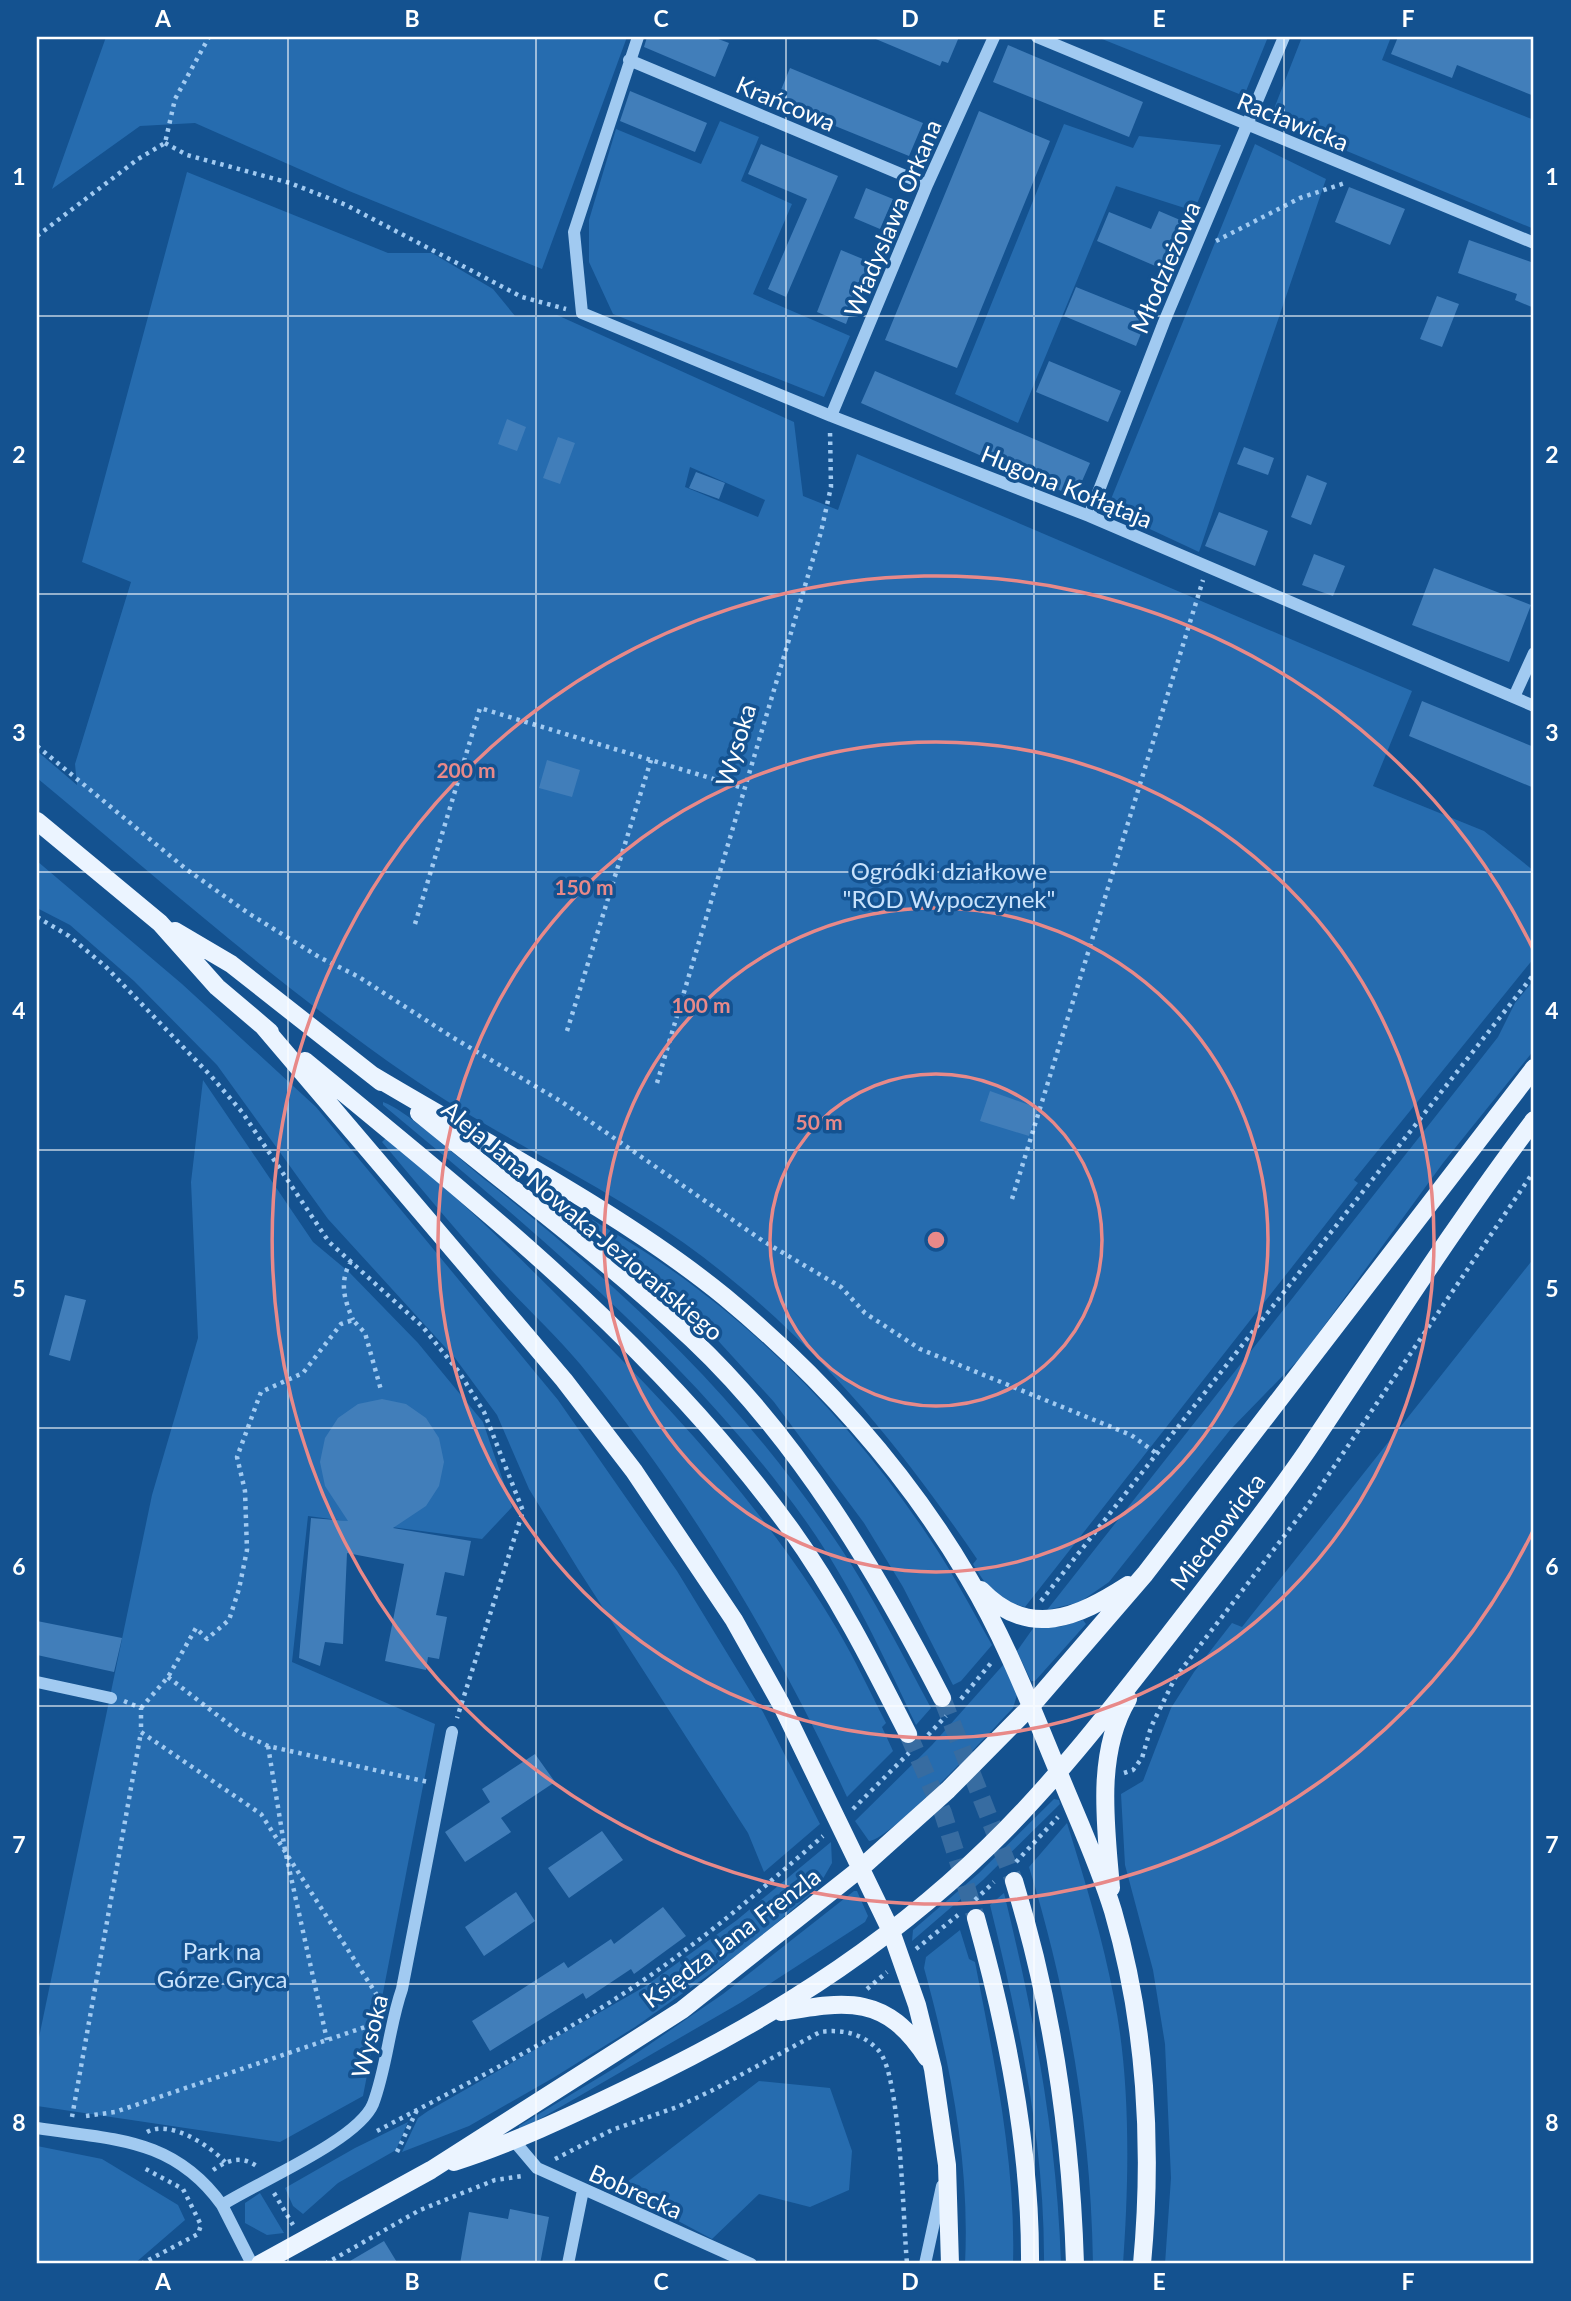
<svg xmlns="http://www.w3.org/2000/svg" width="1571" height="2301" viewBox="0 0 1571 2301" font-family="Lato,sans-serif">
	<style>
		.green { fill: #266caf; fill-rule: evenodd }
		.building { fill: #417eba }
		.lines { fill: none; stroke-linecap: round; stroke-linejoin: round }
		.major-tunnel { stroke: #376ca1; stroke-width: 18; stroke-dasharray: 18 9; stroke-linecap: butt }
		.path { stroke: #a1caf1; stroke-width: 4.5; stroke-dasharray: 3.5 5; stroke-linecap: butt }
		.minor { stroke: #a1caf1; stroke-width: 12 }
		.major { stroke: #ebf4ff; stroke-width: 18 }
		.grid { fill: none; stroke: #fff; stroke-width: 2; stroke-opacity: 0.55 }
		.ring { fill: none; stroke: #e88989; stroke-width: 3.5 }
		.labels { text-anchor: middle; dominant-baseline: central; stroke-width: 7; stroke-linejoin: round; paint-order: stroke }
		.street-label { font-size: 24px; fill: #fff; stroke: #145290 }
		.park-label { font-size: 24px; fill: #c8e2fc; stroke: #145290 }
		.centre { fill: #e88989; stroke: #145290; stroke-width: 3.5 }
		.ring-label { font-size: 21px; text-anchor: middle; font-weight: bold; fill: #e88989; stroke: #145290; stroke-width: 7; stroke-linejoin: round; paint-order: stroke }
		.neatline { fill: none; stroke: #fff; stroke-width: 2.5 }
		.grid-label { font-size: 23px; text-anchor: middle; font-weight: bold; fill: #fff }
	</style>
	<rect width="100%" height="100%" fill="#145290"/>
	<!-- green -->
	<path class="green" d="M106,37H627L542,269L349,191L195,123L140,126L52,189Z
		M1097,37H1268L1244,96Z
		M1302,37H1391L1382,60L1534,120V229L1270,119Z
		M720,121L759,137L741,181L792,204L753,294L850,336L824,397L613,314L589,262V220L616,129L701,164Z
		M1064,124L1133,148L1139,136L1221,145L1194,211L1116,186L1018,423L955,394Z
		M1255,144L1326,179L1199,552L1107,509Z
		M187,172L388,253H432L493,289L515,316L557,315L794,422L803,496L838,510L857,454L1412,691L1373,786L1484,831L1534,871V958L1354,1180L1358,1183L1025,1607C999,1600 986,1587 973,1564L977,1559C893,1436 806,1331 684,1243C597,1181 497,1137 409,1076C278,986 159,879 37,778V751L77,785L75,764L131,582L82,562ZM690,467L765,500L758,517L685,487Z
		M37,861L182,984L316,1107L558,1400L677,1571L763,1712L820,1824L764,1872L748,1833L578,1569L529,1489L497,1415L455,1358L328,1219L217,1065L134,981L70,925L37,908Z
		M1534,980V1050L1443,1163L1302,1356L1230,1430L1109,1582L1080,1602L1047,1610L1498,1037L1515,1003Z
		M203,1080L313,1242L349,1272L418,1343L483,1422L512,1507L482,1539L308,1516L292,1662L435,1724L363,2096L280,2142L37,2106V2047L152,1495L198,1338L191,1182Z
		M383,1102C407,1110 465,1164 488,1182C626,1291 741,1399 840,1547C874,1598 902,1654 931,1708L916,1725C883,1655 850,1583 805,1520C690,1359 534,1231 383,1105Z
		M386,1138C451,1190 510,1248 569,1307C668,1404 766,1509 837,1629C855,1659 870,1692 886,1723L882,1727L893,1751L847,1797C776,1643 688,1496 580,1364C554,1333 523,1305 496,1275C457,1232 420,1187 382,1142Z
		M537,1188C562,1197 587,1217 611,1231C739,1306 848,1415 930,1539C953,1573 972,1610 992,1645L961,1681L953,1685L903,1587L864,1523L774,1402L691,1311L643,1270L570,1218Z
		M1534,1258V2264H1165L1171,2178L1165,2044L1153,1970L1125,1865L1121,1794L1143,1781L1171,1708L1194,1672L1232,1623L1242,1627Z
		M1083,1620L1086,1624L1035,1681H1031L1017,1651L1034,1627H1059Z
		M1004,1664L1017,1695L1013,1708C992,1730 891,1840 869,1841L855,1821L932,1745Z
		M1054,1799L1059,1800L1060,1804L983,1880L912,1941L913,1930L979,1873Z
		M1067,1823C1085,1881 1103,1939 1114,1998C1131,2081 1129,2181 1123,2264H1093C1091,2128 1069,1997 1029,1867Z
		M831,1842L832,1863L817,1889L747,1948L635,2027L553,2078L469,2126L402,2152L418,2118L428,2111L644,1987L737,1920Z
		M854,1891H857L868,1916L865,1922L740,2003L519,2131V2126L618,2066L723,1994Z
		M1004,1893C1034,2015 1057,2138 1061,2264H1044C1045,2142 1019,2023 990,1905Z
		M960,1930L969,1959L975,1962C994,2061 1016,2162 1013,2264H965C970,2164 951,2065 924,1968L926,1957Z
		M759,2081L830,2088L852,2151L849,2190L810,2207L759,2194L712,2239L618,2189Z
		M408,2122L396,2150L338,2183L303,2214L293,2206L285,2188L355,2148Z
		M37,2146L102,2159L178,2205L185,2220L134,2264H37Z
		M260,2193L284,2233L267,2235L245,2223V2203Z"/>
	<!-- building -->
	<path class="building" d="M647,37H713L729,43L715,77L644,47Z
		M871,37H959L948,63L942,61L940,66Z
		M1398,37H1534V96L1457,65L1452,78L1391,54Z
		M1008,45L1143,102L1129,137L993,82Z
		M790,68L923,123L909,156L776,102Z
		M630,91L707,123L695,152L620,121Z
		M979,111L1050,141L957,368L885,340Z
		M761,144L838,176L786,297L768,289L807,199L748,174Z
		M1349,187L1405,209L1390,245L1335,222Z
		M866,188L893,199L880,229L854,218Z
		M1159,211L1187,223L1167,271L1097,241L1109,212L1151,229Z
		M1469,240L1531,262L1534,255V308L1515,300L1517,294L1458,273Z
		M841,250L870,262L862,281L865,289L858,292L860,300L854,302L846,324L817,312Z
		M1076,287L1148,316L1136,346L1064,316Z
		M1437,296L1459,304L1442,347L1420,339Z
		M1049,361L1121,391L1108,422L1036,392Z
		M875,371L1090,463L1075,497L861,403Z
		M507,419L526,427L517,451L498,444Z
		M558,437L575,443L560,484L543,478Z
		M1244,447L1274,458L1268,475L1237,464Z
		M696,472L725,483L719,499L689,488Z
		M1307,475L1327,483L1311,525L1291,517Z
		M1219,512L1268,531L1255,566L1205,546Z
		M1314,554L1345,566L1333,596L1302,585Z
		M1434,568L1531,605L1509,662L1412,625Z
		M1422,701L1534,747V788L1409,736Z
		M547,760L580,770L572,797L539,788Z
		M990,1091L1038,1108L1029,1136L980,1121Z
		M65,1295L86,1300L70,1361L49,1355Z
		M382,1399L406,1404L426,1418L439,1438L444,1462L439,1486L426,1506L393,1528L471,1541L464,1576L445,1572L436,1615L447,1617L439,1659L428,1657L426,1670L385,1661L404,1564L347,1553L343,1644L325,1642L320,1666L299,1658L311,1518L348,1521L325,1486L320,1462L325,1438L338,1418L358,1404Z
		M37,1621L122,1638L114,1672L37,1655Z
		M535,1754L555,1782L501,1818L511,1832L465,1862L445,1832L490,1802L482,1789Z
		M602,1831L623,1860L569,1898L548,1868Z
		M516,1892L535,1921L484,1956L465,1927Z
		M663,1907L686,1936L634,1974L631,1969L586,1999L583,1993L490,2051L472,2021L564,1962L568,1968L611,1939L614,1944Z
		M510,2209L549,2217L540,2264L501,2261L500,2264H460L469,2212L508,2219Z
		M384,2241L398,2264H345Z"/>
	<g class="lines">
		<!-- major-tunnel -->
		<path class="major-tunnel" d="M942,1698L1014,1881
			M908,1734L943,1813L976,1918"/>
		<!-- path -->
		<path class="path" d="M165,143L187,155L290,183L346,205L522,297L566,309
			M37,236L138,159L165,143L175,99L209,37
			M1216,241L1300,198L1345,183
			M37,746L186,869L248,913L319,957L359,977L452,1037L562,1102L763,1241L841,1287L865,1313L920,1349L1131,1435L1156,1453
			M37,917L69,936L105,966L211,1076L242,1112L329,1242L422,1326L459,1372L484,1412L523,1511L457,1718
			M415,924L480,708L743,788
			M567,1031L651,760
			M657,1083L821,532L831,487L830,431
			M1012,1199L1203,580
			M351,1261C339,1282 344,1299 353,1320
			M1041,1601L1534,974
			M168,1677L239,1732L268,1746L428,1782
			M961,1699L991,1663
			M124,1701L141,1708V1732L261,1814L382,2003
			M141,1708L168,1677L196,1628L207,1639L229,1620L239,1589L247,1550L245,1491L237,1457L261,1392L303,1373L341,1324L353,1320L365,1333L381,1390
			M928,1735L946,1716
			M268,1746L285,1850L327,2040
			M1124,1773L1133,1770L1142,1758L1151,1727L1175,1678L1308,1505L1534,1171
			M853,1809L909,1753
			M1016,1862L1058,1817
			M975,1900L994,1882
			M916,1949L958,1915
			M867,1989L887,1972
			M86,2116L115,2112L377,2023
			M72,2117L141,1732
			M377,2131C483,2075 593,2021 688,1948C735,1913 779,1874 823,1836
			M147,2132C170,2119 210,2146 225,2162
			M397,2152L417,2110
			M555,2159L612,2130L677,2107L711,2091L820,2032C842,2029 863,2033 879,2051C901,2076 903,2223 907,2263
			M213,2170C229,2159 243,2155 259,2168
			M274,2193L293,2225
			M141,2264L198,2234L201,2225L183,2189L142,2167
			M325,2264L420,2210L495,2180L523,2176"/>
		<!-- minor -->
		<path class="minor" d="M638,37L574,232L582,313L831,416L1089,516L1534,706
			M1037,37L1534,243
			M629,60L927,185
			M831,416L927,185L994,37
			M1089,516L1164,322L1284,37
			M1514,697L1534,653
			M37,1682L111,1698
			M37,2128C113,2140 173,2137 222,2205
			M515,2142L537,2168L751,2264
			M252,2264L222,2205C258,2182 358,2140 373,2104C387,2067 389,2026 402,1989L452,1732
			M568,2264L583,2190
			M925,2264L942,2186"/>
		<!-- major -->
		<path class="major" d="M37,821L160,923L217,987L270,1032
			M175,931L231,964L381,1082
			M262,1025L564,1380L634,1471L734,1620L781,1704L891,1931L917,2005L933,2069L947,2165L950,2264
			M305,1061C478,1204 656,1344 789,1527C836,1592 872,1663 908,1734
			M372,1075C487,1144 622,1213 725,1297C820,1376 905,1470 968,1577C1006,1640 1032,1709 1060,1776C1078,1820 1099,1865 1113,1911C1146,2024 1153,2147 1142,2264
			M419,1113C510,1188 606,1259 692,1339C798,1439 876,1570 942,1698
			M981,1590C1029,1640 1078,1617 1128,1585
			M1014,1881C1053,2007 1071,2133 1075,2264
			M1111,1888C1106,1827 1095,1754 1128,1699
			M976,1918C1007,2029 1031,2148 1030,2264
			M781,2012C847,2001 886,1994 927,2058
			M454,2162C513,2143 568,2117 624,2090C759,2026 880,1952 988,1847C1055,1782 1111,1709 1168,1636C1215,1575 1263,1515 1307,1451C1382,1340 1453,1227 1534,1120
			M260,2264L431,2170L682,2010L861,1868L948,1790L1032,1705L1145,1574L1534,1068"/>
	</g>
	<!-- grid -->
	<path class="grid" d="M288,37V2264M536,37V2264M786,37V2264M1034,37V2264M1284,37V2264M37,316H1534M37,594H1534M37,872H1534M37,1150H1534M37,1428H1534M37,1706H1534M37,1984H1534"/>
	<!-- distance rings -->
	<g class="ring">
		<circle cx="936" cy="1240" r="166"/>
		<circle cx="936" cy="1240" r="332"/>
		<circle cx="936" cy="1240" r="498"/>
		<path d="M1533 1531A664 664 0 1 1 1533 949"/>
	</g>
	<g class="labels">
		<!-- street labels -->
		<g class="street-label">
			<text transform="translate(786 103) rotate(23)">Krańcowa</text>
			<text transform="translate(1293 121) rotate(22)">Racławicka</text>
			<text transform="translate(892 218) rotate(-67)">Władyslawa Orkana</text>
			<text transform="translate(1165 267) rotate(-67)">Młodzieżowa</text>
			<text transform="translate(1067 486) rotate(22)">Hugona Kołłątaja</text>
			<text transform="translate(735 745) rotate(-73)">Wysoka</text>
			<text transform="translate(583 1220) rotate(40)">Aleja Jana Nowaka-Jeziorańskiego</text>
			<text transform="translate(1217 1531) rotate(-53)">Miechowicka</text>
			<text transform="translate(731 1937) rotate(-37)">Księdza Jana Frenzla</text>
			<text transform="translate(369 2036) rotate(-76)">Wysoka</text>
			<text transform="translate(636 2191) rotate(24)">Bobrecka</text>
		</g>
		<!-- park labels -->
		<g class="park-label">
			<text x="949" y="870">Ogródki działkowe<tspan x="949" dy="28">"ROD Wypoczynek"</tspan></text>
			<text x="222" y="1950">Park na<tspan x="222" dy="28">Górze Gryca</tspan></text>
		</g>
	</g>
	<circle cx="936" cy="1240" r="10" class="centre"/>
	<g class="ring-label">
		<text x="466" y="778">200 m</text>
		<text x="584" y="895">150 m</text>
		<text x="701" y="1013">100 m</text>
		<text x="819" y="1130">50 m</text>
	</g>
	<!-- border -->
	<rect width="1571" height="2301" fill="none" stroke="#145290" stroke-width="77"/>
	<rect x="38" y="38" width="1494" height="2224" class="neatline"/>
	<g class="grid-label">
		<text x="163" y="27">A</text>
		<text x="412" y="27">B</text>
		<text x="661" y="27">C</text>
		<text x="910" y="27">D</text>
		<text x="1159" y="27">E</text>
		<text x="1408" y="27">F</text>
		<text x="19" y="185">1</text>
		<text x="1552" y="185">1</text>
		<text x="19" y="463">2</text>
		<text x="1552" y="463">2</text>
		<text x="19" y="741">3</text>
		<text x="1552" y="741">3</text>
		<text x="19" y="1019">4</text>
		<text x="1552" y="1019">4</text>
		<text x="19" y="1297">5</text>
		<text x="1552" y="1297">5</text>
		<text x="19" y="1575">6</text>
		<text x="1552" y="1575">6</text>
		<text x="19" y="1853">7</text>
		<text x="1552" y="1853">7</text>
		<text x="19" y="2131">8</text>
		<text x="1552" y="2131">8</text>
		<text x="163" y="2290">A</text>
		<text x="412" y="2290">B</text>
		<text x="661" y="2290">C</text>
		<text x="910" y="2290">D</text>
		<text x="1159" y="2290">E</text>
		<text x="1408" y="2290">F</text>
	</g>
</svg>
